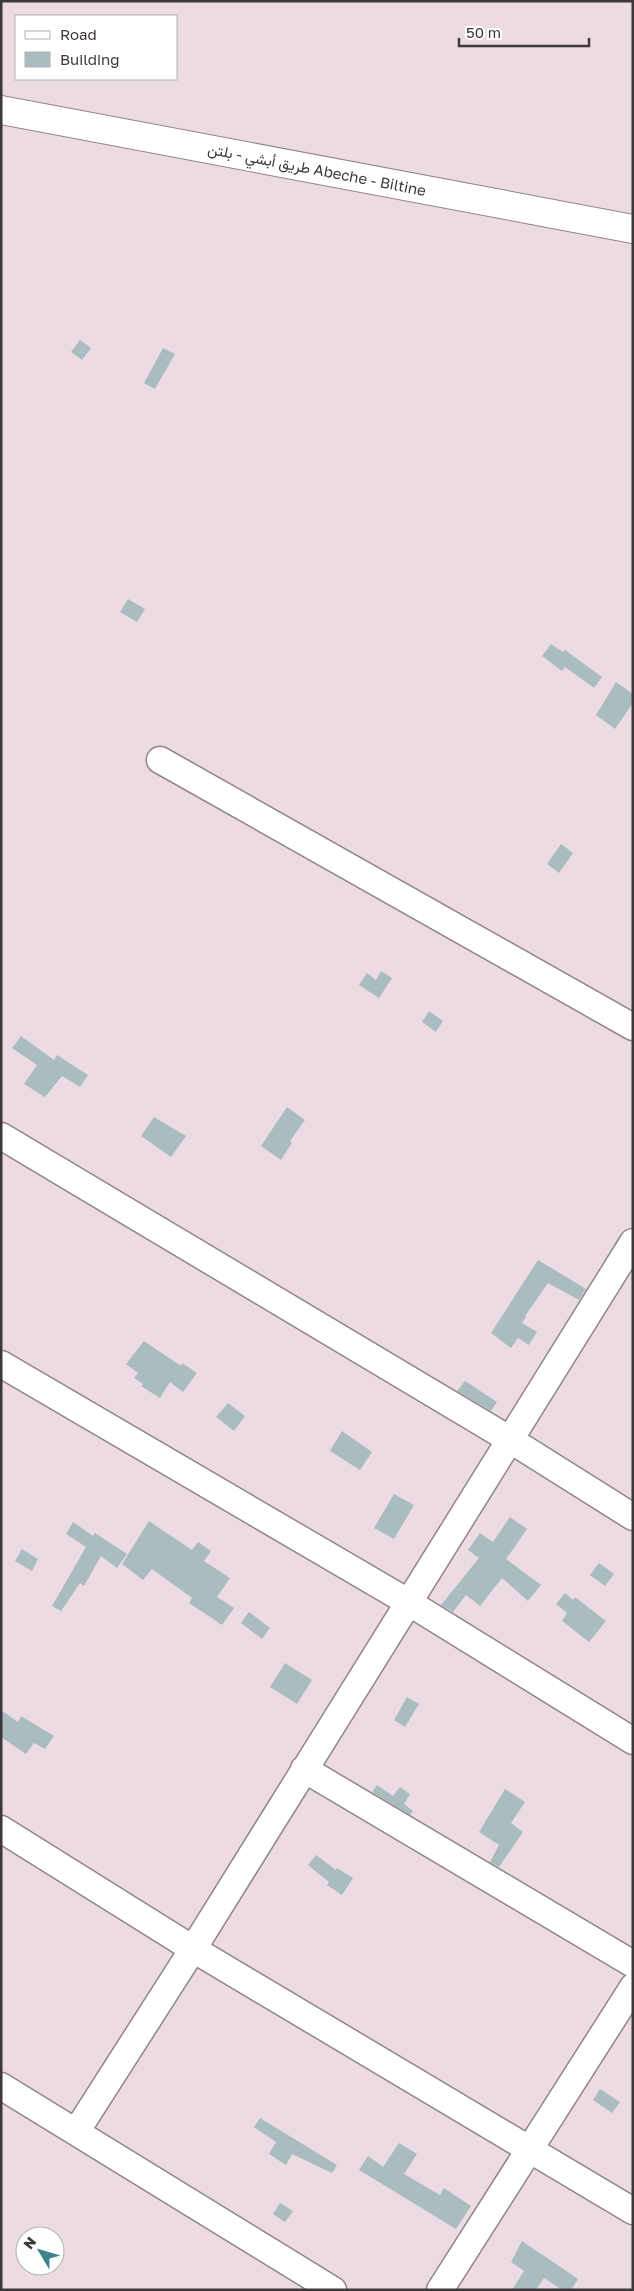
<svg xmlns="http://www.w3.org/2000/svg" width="634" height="2291" viewBox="0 0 634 2291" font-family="'Golos Text',Vazirmatn,sans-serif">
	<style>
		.building { fill: #a9bdc1 }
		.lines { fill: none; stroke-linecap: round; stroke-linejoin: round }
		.minor-casing { stroke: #93838b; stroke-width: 29 }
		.major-casing { stroke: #93838b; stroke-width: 30 }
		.minor { stroke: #fff; stroke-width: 26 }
		.major { stroke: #fff; stroke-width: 28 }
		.labels { text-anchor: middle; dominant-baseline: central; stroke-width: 4.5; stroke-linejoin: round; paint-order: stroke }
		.street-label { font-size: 15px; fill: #3e373b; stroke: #fff }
	</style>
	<rect width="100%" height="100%" fill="#ecdbe3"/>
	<!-- building -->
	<path class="building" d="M80,340L91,348L82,360L71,352Z
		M163,348L175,354L155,389L144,383Z
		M128,599L145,609L137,622L120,612Z
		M551,644L563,652L565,650L602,677L594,688L565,667L562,671L542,656Z
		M616,682L633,694V703L615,729L596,715Z
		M561,844L573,853L559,873L547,864Z
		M381,971L392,978L379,998L359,985L367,973L376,980Z
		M429,1011L443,1021L436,1032L422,1022Z
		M21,1036L54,1060L57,1055L88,1075L80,1087L62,1076L45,1097L24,1084L37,1065L12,1048Z
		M287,1107L305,1120L290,1141L292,1143L281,1160L261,1146Z
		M154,1117L186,1136L171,1157L141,1136Z
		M538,1260L586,1289L579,1300L548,1283L525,1316L526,1317L522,1323L537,1332L529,1345L518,1338L511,1348L491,1333Z
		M144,1341L181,1366L182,1363L197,1373L183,1392L170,1382L160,1398L141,1386L143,1384L134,1378L138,1373L126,1364Z
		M465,1381L497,1402L491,1411L457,1391Z
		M228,1403L245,1416L234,1431L216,1417Z
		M342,1431L372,1452L360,1470L330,1451Z
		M394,1494L414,1505L394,1539L374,1528Z
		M510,1517L527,1529L506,1559L541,1585L528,1601L502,1578L480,1606L466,1595L453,1612L441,1605L479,1558L468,1550L480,1533L493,1542Z
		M149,1521L192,1550L198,1542L211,1551L204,1561L230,1578L217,1597L234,1608L222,1625L189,1603L192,1598L152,1569L143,1580L122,1564Z
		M73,1522L93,1536L95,1533L127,1554L117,1568L101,1556L84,1586L80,1583L61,1611L52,1606L86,1547L66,1534Z
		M22,1549L38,1559L32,1571L15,1561Z
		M599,1563L614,1574L605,1586L590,1575Z
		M565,1593L573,1600L575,1597L606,1621L589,1642L562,1621L567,1613L556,1604Z
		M249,1612L270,1628L262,1639L241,1623Z
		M285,1663L312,1680L297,1704L270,1687Z
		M407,1697L419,1704L405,1727L394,1720Z
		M1,1710L18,1722L21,1716L54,1736L45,1749L34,1743L26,1754L1,1737Z
		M377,1785L393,1796L400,1787L410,1794L404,1804L413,1811L410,1815L372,1792Z
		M505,1789L525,1802L511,1823L523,1832L499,1867L490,1862L499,1845L479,1832Z
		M316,1855L336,1870L337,1868L353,1878L342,1895L327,1885L329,1882L308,1865Z
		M600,2089L620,2102L612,2113L593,2100Z
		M260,2118L337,2165L332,2173L292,2154L286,2165L269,2154L276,2142L254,2127Z
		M399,2143L417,2154L404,2174L440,2195L444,2188L471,2206L456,2229L359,2170L368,2156L383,2167Z
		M280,2203L293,2211L285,2222L273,2214Z
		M522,2241L578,2279L571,2290H562L544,2278L536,2290H512L524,2271L511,2262Z"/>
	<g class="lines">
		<defs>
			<path id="minor" d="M160,760L633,1027
				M1,1136L509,1439L633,1517
				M1,1364L408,1602L633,1741
				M304,1769L633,1964
				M1,1829L193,1949L633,2211
				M1,2086L333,2290
				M76,2132L193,1949L633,1242
				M440,2290L633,1987"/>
			<path id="major" d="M1,110L633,229"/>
		</defs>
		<!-- minor casing -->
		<use href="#minor" class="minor-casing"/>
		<!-- major casing -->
		<use href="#major" class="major-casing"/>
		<!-- minor -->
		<use href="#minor" class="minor"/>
		<!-- major -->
		<use href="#major" class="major"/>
	</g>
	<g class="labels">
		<!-- street labels -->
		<g class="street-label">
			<text transform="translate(317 169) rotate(11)">طريق أبشي - بلتن Abeche - Biltine</text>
		</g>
	</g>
	<!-- border -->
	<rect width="634" height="2291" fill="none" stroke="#3e373b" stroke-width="5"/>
	<!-- legend -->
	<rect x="15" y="15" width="162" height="65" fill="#ffffff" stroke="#b2afb1"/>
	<rect x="25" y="31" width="25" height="8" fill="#ffffff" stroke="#b2afb1"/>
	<text x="60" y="40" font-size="15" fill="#3e373b">Road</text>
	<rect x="25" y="52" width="25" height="15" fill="#a9bdc1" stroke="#b2afb1"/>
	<text x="60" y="65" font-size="15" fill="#3e373b">Building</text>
	<!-- north arrow -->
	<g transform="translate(40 2251) rotate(308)"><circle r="24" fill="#ffffff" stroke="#b2afb1"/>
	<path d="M0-4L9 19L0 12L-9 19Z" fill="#3e848f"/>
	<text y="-8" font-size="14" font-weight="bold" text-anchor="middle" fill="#3e373b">N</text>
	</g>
	<!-- scale -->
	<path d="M459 38v8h130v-8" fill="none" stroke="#3e373b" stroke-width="2.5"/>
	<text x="466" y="38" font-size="15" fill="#3e373b" stroke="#ffffff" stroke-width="4" paint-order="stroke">50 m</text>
</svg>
